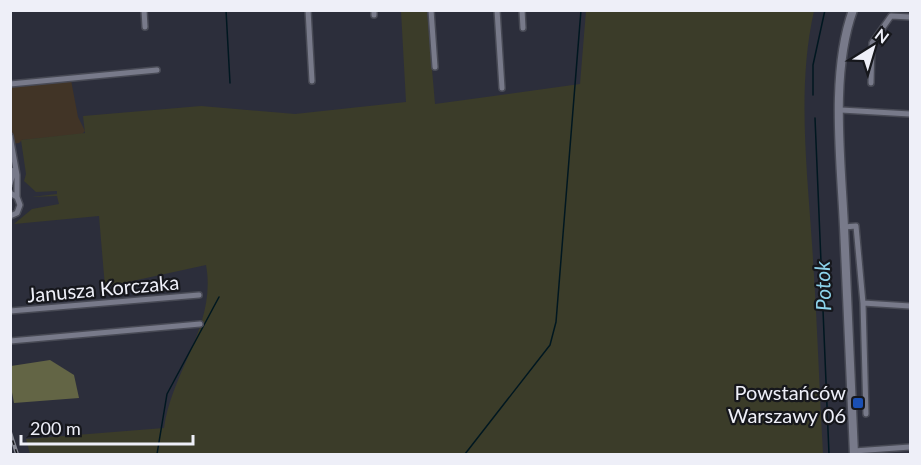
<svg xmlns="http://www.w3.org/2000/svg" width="921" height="465" viewBox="0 0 921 465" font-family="Lato,sans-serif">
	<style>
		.industrial { fill: #413426 }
		.green { fill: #3b3c29 }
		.forest { fill: #636545 }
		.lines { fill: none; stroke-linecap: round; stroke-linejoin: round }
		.stream { stroke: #001720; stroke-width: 1.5 }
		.street-casing { stroke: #484a55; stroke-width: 8 }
		.secondary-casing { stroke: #484a55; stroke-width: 11 }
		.street { stroke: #787a8a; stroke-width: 5 }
		.secondary { stroke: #787a8a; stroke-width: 8 }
		.rail-casing { stroke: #878994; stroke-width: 4 }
		.rail { stroke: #16171c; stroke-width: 1.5; stroke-dasharray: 4.5; stroke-linecap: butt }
		.transit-dot { fill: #1a4fb4; stroke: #16171c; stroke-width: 2 }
		.labels { text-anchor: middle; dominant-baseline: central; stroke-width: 4.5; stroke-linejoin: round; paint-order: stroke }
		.street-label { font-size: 20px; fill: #eeeff8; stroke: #16171c }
		.poi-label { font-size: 20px; fill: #eeeff8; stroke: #16171c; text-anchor: end }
		.water-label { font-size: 21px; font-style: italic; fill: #8dd3eb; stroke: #16171c }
	</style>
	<rect width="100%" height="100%" fill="#2c2e3b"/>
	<!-- industrial -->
	<path class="industrial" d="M71,80L78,117L85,131L82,134L22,140L19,143L11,144L10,86Z"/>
	<!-- green -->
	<path class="green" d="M401,11H427L435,104L580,84L586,11H814C797,86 807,167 812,244C817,314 819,384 823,454H30L26,439L164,428C172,370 217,325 206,265L105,287L99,216L14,224L32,209L59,204L57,196L31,197L57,194V191L36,192L24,181L26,174L21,140L85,133L83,116L201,106L295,114L406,102Z"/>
	<!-- forest -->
	<path class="forest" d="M50,360L74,375L79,398L14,403L11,387V366Z"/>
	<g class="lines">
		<!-- stream -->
		<path class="stream" d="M226,10L230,83
			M813,95V65L825,10
			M815,118L829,454
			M157,454L167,394L219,297
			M465,454L550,345L556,322L581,10"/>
		<defs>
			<path id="street" d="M144,10L145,27
				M308,10L312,81
				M374,10V15
				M431,10L435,67
				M497,10L502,88
				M522,10L523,28
				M871,83L872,43L891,16L910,17
				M10,84L157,70
				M841,110L910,114
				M10,136L17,175V197
				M10,184L14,170
				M10,193L17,197L20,205L17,213L10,216
				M844,227L856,226L863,303L866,414
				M863,303L910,306
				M10,311L199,295
				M10,341L200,324
				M854,451L910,447"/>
			<path id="secondary" d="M853,10C830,73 841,161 844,227C848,303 851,379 854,454"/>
		</defs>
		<!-- street casing -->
		<use href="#street" class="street-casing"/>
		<!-- secondary casing -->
		<use href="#secondary" class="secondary-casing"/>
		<!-- street -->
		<use href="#street" class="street"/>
		<!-- secondary -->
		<use href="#secondary" class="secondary"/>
		<defs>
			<path id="rail" d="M10,432L17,454"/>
		</defs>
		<!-- rail casing -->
		<use href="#rail" class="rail-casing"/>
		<!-- rail -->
		<use href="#rail" class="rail"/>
	</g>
	<!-- markers -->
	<rect class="transit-dot" x="852" y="397" width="12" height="12" rx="3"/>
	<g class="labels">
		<!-- street labels -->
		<g class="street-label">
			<text transform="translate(103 288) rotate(-5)">Janusza Korczaka</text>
		</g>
		<!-- poi labels -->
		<g class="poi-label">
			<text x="846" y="392">Powstańców<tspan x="846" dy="23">Warszawy 06</tspan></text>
		</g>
		<!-- water labels -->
		<g class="water-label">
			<text transform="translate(822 286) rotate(-92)">Potok</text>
		</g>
	</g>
	<!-- border -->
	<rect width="921" height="465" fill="none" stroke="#eeeff8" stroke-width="24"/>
	<!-- north arrow -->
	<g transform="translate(873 48) rotate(37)" stroke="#16171c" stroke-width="4.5" paint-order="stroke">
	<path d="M0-4.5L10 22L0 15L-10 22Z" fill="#eeeff8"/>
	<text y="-9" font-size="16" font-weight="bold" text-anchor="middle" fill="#eeeff8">N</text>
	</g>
	<!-- scale -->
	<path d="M21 435v9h172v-9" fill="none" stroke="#eeeff8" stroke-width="3"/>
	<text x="30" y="435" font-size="18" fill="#eeeff8" stroke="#16171c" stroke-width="4.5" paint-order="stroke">200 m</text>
</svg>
